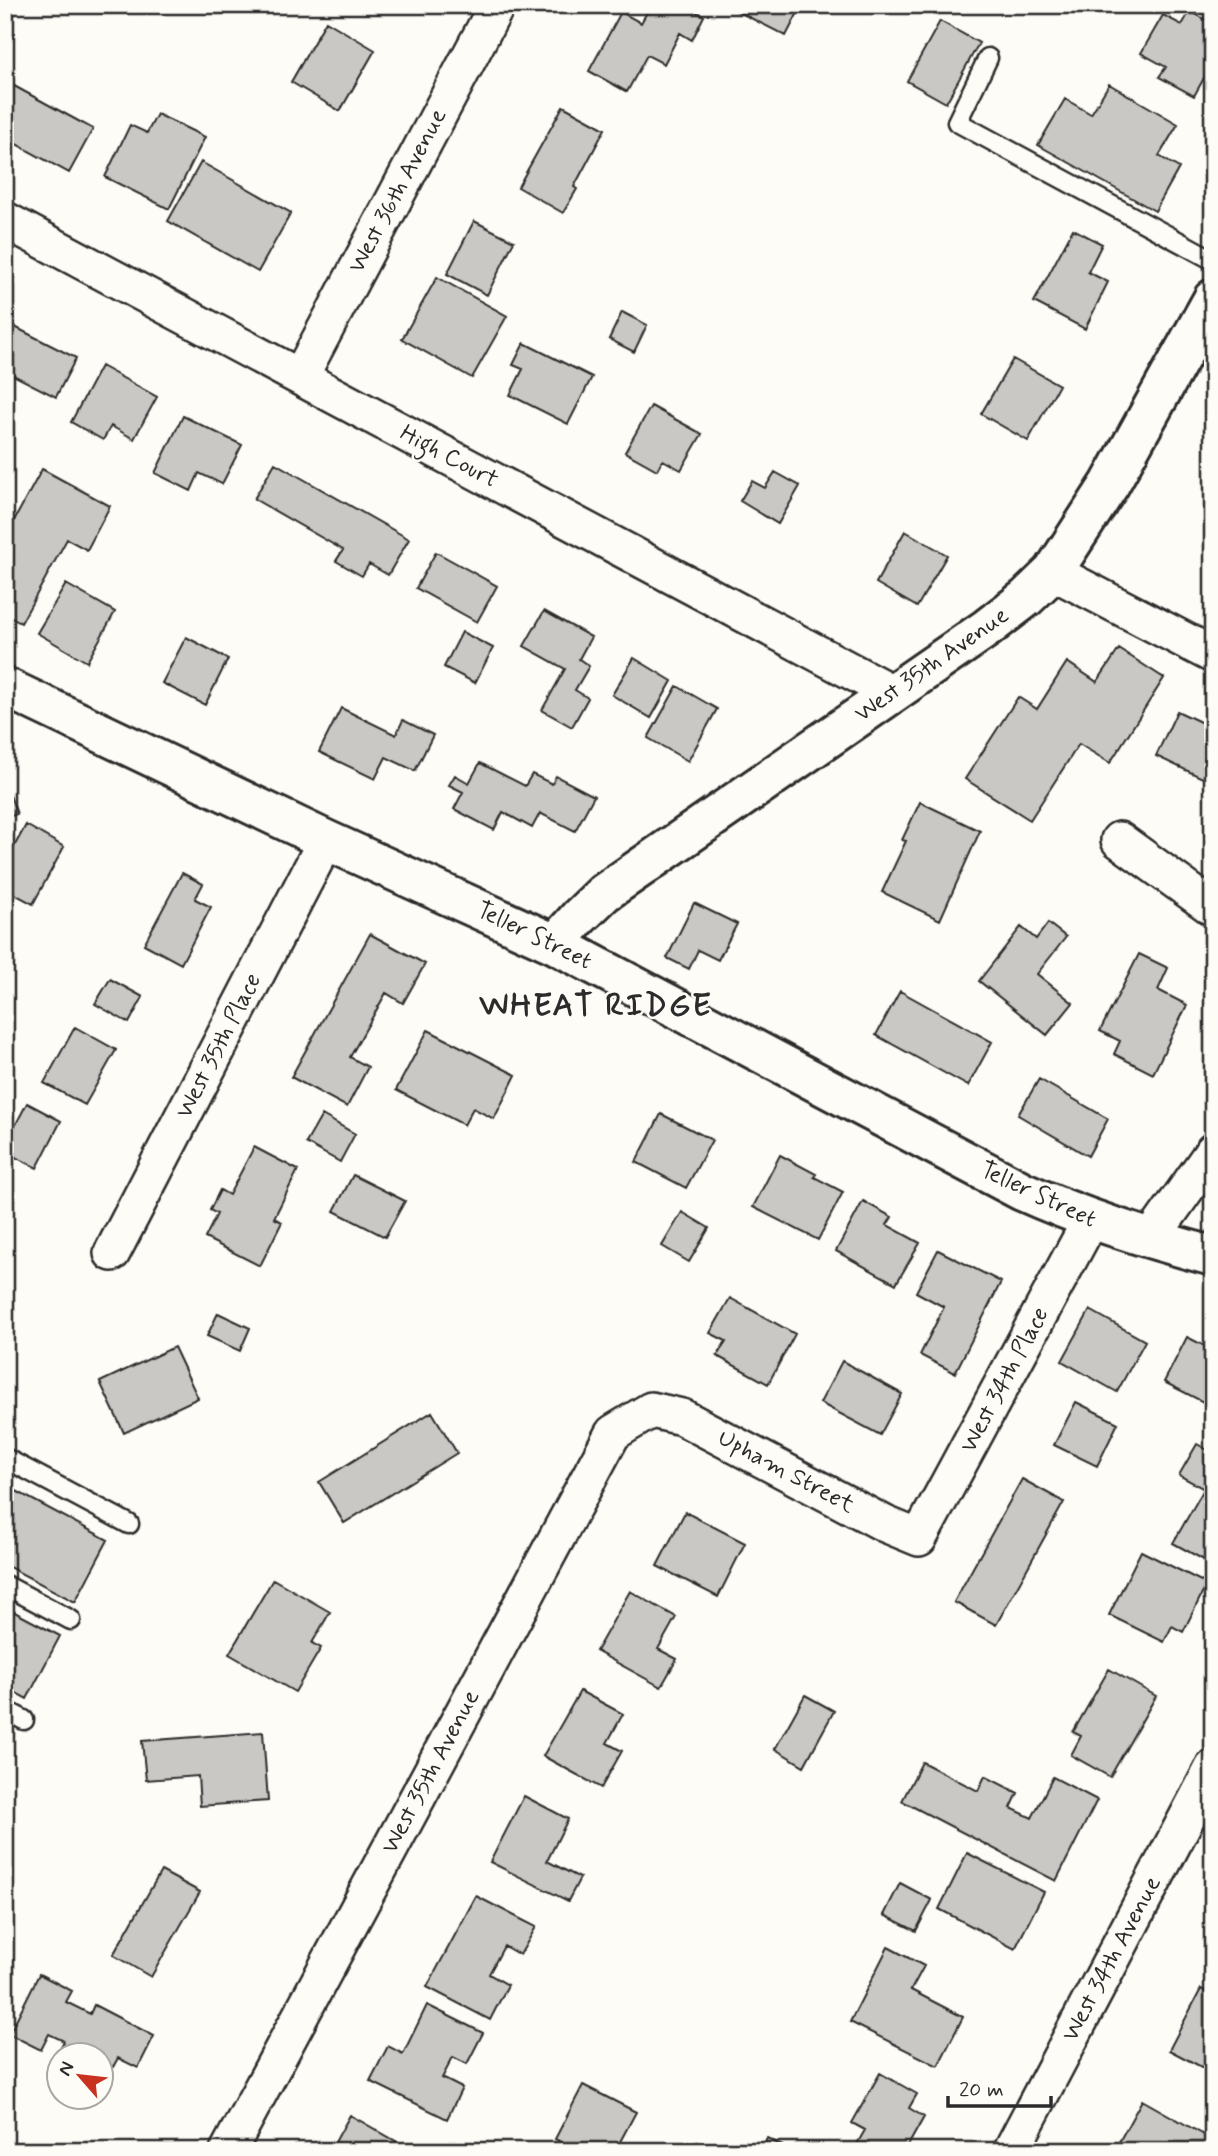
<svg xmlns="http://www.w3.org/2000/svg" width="1218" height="2156" viewBox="0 0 1218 2156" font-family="Mynerve,sans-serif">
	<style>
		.building { fill: #c9c8c4; stroke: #2b2b2b; stroke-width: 2 }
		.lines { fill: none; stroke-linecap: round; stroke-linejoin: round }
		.lane-casing { stroke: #2b2b2b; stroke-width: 23 }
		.street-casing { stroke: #2b2b2b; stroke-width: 40 }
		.secondary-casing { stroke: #2b2b2b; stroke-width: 44 }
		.lane { stroke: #fdfcf7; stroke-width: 18 }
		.street { stroke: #fdfcf7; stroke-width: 35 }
		.secondary { stroke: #fdfcf7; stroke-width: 38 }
		.labels { text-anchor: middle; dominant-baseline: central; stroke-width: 5; stroke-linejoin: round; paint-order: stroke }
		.street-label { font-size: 24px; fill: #2b2b2b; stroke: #fdfcf7 }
		.district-label { font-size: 32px; font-weight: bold; letter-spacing: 2px; fill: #2b2b2b; stroke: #fdfcf7 }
	</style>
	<rect width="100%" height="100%" fill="#fdfcf7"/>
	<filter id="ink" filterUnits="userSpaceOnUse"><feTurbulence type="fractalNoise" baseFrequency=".0143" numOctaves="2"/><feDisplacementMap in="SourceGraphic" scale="14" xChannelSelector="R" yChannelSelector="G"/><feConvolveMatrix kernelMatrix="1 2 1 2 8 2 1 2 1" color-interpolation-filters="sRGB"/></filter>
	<g filter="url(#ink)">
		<!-- building -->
		<path class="building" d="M651,5H684L704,16L692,40L680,33L664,64L647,55L627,92L589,71L621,12L641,23Z
			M735,5H802L786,36L733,9Z
			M1190,11L1213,24V62L1194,96L1159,77L1166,67L1141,53L1163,15L1182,25Z
			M326,21L375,50L340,111L291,82Z
			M940,21L979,43L946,103L907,81Z
			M5,81L93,129L69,173L5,138Z
			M1109,84L1178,124L1159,156L1179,168L1155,211L1038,145L1065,99L1091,114Z
			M563,106L605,129L574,187L577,189L563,213L518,187Z
			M157,114L205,137L169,209L105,177L130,125L147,133Z
			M201,162L291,213L258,272L168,221Z
			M474,221L514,241L487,295L447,274Z
			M1073,229L1102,244L1088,272L1108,282L1085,329L1034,302Z
			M437,277L507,316L472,378L402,339Z
			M622,312L647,325L634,352L609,339Z
			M5,322L76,358L56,397L5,371Z
			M524,343L592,377L568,424L510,395L523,369L513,365Z
			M1013,359L1059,385L1028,441L981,414Z
			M101,366L157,397L134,439L111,426L103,440L71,422Z
			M651,406L702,434L681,470L663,460L657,470L625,452Z
			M183,416L242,445L222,484L199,473L191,491L155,473Z
			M275,463L409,539L388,575L369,564L362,576L336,561L343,550L254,499Z
			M42,469L110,506L87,550L67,539L21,623L5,615V537Z
			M775,472L800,486L778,524L740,501L752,481L765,488Z
			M905,531L947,555L917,607L876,583Z
			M436,552L497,586L477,622L416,588Z
			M66,584L115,612L87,662L37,633Z
			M544,611L591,637L579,659L589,666L575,690L588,698L572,727L542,710L565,669L524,646Z
			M462,632L493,648L475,683L444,667Z
			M186,637L228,659L205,705L162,683Z
			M1119,649L1164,678L1110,763L1079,744L1030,820L965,779L1018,697L1037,709L1067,662L1097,682Z
			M634,658L672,681L651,718L612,695Z
			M677,686L717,709L688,761L648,738Z
			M341,708L396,735L403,720L433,735L415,771L386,757L375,779L319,752Z
			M1177,711L1213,728V783L1156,756Z
			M480,763L525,786L532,774L552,784L556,776L594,796L575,831L540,813L532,828L503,812L494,830L454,809L463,792L449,785L455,775L469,783Z
			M5,782L17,814L5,818Z
			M920,802L980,831L940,920L882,892L906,841L902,840Z
			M26,825L64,847L33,904L5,889V863Z
			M182,873L203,884L195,899L211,907L181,964L144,944Z
			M694,903L737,924L718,960L698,950L689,969L667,958Z
			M1048,923L1066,937L1037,974L1073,1003L1047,1035L979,981L1021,927L1036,939Z
			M370,934L425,964L403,1003L386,993L350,1057L368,1067L347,1107L291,1077Z
			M1139,954L1168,968L1158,990L1187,1005L1153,1074L1114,1054L1120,1041L1100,1031Z
			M110,979L143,997L129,1023L95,1004Z
			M900,991L992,1042L968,1086L876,1035Z
			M75,1027L116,1050L85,1105L44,1083Z
			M428,1030L516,1075L494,1119L473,1108L464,1125L396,1090Z
			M1039,1079L1108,1119L1088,1156L1018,1115Z
			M27,1103L61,1121L37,1168L5,1152V1145Z
			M661,1114L712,1140L686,1188L636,1162Z
			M322,1115L355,1134L340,1162L306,1143Z
			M254,1147L298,1170L274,1218L282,1222L260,1266L205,1238L217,1214L210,1210L220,1190L229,1195Z
			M780,1155L816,1174L814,1177L843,1192L818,1240L753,1207Z
			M353,1175L405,1201L385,1237L334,1211Z
			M863,1201L892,1217L887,1225L920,1243L896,1284L836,1251Z
			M682,1212L709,1228L689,1262L662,1246Z
			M938,1250L1001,1282L955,1373L920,1355L944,1307L916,1292Z
			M730,1298L795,1334L768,1384L717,1356L726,1341L710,1333Z
			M1090,1310L1145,1341L1117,1392L1062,1361Z
			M218,1313L250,1328L240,1351L207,1336Z
			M1187,1337L1213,1350V1402L1211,1406L1164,1382Z
			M174,1347L198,1398L124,1433L100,1382Z
			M842,1361L902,1394L880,1435L820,1403Z
			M1076,1402L1118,1423L1097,1466L1054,1445Z
			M432,1412L457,1453L344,1523L319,1482Z
			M1197,1444L1213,1453V1565L1173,1543L1204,1489L1179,1475Z
			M1022,1479L1064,1502L996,1625L954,1602Z
			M5,1485L108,1540L75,1602L5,1565Z
			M685,1512L745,1543L718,1597L657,1566Z
			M1141,1551L1207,1584L1183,1632L1172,1626L1164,1642L1109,1615Z
			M273,1579L330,1612L312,1643L321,1648L295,1692L229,1654Z
			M630,1591L676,1617L658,1649L677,1659L661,1687L596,1651Z
			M5,1607L60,1636L27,1699L5,1687Z
			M1109,1669L1156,1696L1110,1777L1071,1755L1081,1736L1073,1732Z
			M580,1691L623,1714L607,1743L622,1751L601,1788L543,1756Z
			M805,1695L834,1711L804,1766L775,1749Z
			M263,1732L268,1801L200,1806L198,1776L146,1780L142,1741Z
			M922,1762L978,1791L985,1776L1018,1793L1011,1808L1032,1818L1053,1777L1097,1800L1056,1881L902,1801Z
			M524,1796L568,1819L547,1861L580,1878L568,1901L490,1862Z
			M967,1853L1044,1892L1015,1949L939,1909Z
			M161,1871L200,1892L151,1977L113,1955Z
			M900,1883L932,1900L916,1931L884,1915Z
			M476,1896L536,1927L520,1955L504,1946L489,1974L508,1985L490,2020L427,1987Z
			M888,1947L924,1966L911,1990L963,2017L938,2066L850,2022Z
			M39,1974L72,1991L66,2002L90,2014L94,2005L154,2036L138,2068L118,2058L113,2067L102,2062V2054H60V2066L53,2062L64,2041L49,2034L41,2050L9,2034Z
			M1201,1989L1213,1995V2073L1169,2050Z
			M427,2005L483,2033L467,2064L453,2057L442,2078L462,2088L447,2119L370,2081L388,2046L403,2054Z
			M880,2073L917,2094L909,2108L924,2117L905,2151H853L865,2130L852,2123Z
			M583,2085L636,2112L615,2151H577L555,2139Z
			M1142,2100L1213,2140V2151H1114Z
			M350,2115L406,2147L404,2151H330Z
			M767,2138L792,2151H760Z"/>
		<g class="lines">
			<defs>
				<path id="lane" d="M988,58L957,122L1213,260
					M5,1458L129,1524
					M5,1585L71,1620
					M5,1710L24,1720"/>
				<path id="street" d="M5,220L892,693
					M300,377L497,5
					M1053,572L1213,655
					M1119,840L1213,908
					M1150,1240L1213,1151
					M112,1253L326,840
					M228,2151L613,1433L651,1410L682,1417L885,1524L919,1538L1090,1221
					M1011,2151L1213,1768"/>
				<path id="secondary" d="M5,687L326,840L555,944L1022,1191C1084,1219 1147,1239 1213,1256
					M555,944L579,917L604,893L987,628L1026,598L1053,572L1110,484L1213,299"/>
			</defs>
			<!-- lane casing -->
			<use href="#lane" class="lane-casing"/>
			<!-- street casing -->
			<use href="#street" class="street-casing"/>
			<!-- secondary casing -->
			<use href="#secondary" class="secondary-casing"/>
			<!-- lane -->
			<use href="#lane" class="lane"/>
			<!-- street -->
			<use href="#street" class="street"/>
			<!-- secondary -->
			<use href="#secondary" class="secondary"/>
		</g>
	</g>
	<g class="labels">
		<!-- street labels -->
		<g class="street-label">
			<text transform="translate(398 191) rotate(-62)">West 36th Avenue</text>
			<text transform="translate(449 457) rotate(28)">High Court</text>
			<text transform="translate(932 665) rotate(-35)">West 35th Avenue</text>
			<text transform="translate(534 936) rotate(26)">Teller Street</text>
			<text transform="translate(219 1046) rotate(-63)">West 35th Place</text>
			<text transform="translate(1038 1195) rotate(25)">Teller Street</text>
			<text transform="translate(1005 1380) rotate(-62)">West 34th Place</text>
			<text transform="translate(786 1472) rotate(28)">Upham Street</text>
			<text transform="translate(431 1772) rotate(-62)">West 35th Avenue</text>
			<text transform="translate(1112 1959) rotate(-62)">West 34th Avenue</text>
		</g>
		<!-- district labels -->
		<g class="district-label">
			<text x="596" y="1006">WHEAT RIDGE</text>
		</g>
	</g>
	<!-- margin -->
	<rect width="1218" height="2156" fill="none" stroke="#fdfcf7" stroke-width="28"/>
	<rect x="14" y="14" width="1190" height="2128" fill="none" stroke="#2b2b2b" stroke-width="2.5" filter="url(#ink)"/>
	<!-- north arrow -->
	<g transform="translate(80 2076) rotate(298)"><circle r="33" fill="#fdfcf7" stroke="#a9a8a5" stroke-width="2"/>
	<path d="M0-5L12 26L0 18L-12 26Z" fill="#c8321e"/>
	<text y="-10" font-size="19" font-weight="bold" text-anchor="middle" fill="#2b2b2b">N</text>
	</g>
	<!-- scale -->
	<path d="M948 2096v10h103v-10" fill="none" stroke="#2b2b2b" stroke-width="3.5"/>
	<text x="959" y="2096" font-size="21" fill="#2b2b2b" stroke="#fdfcf7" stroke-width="5" paint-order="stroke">20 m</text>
</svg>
